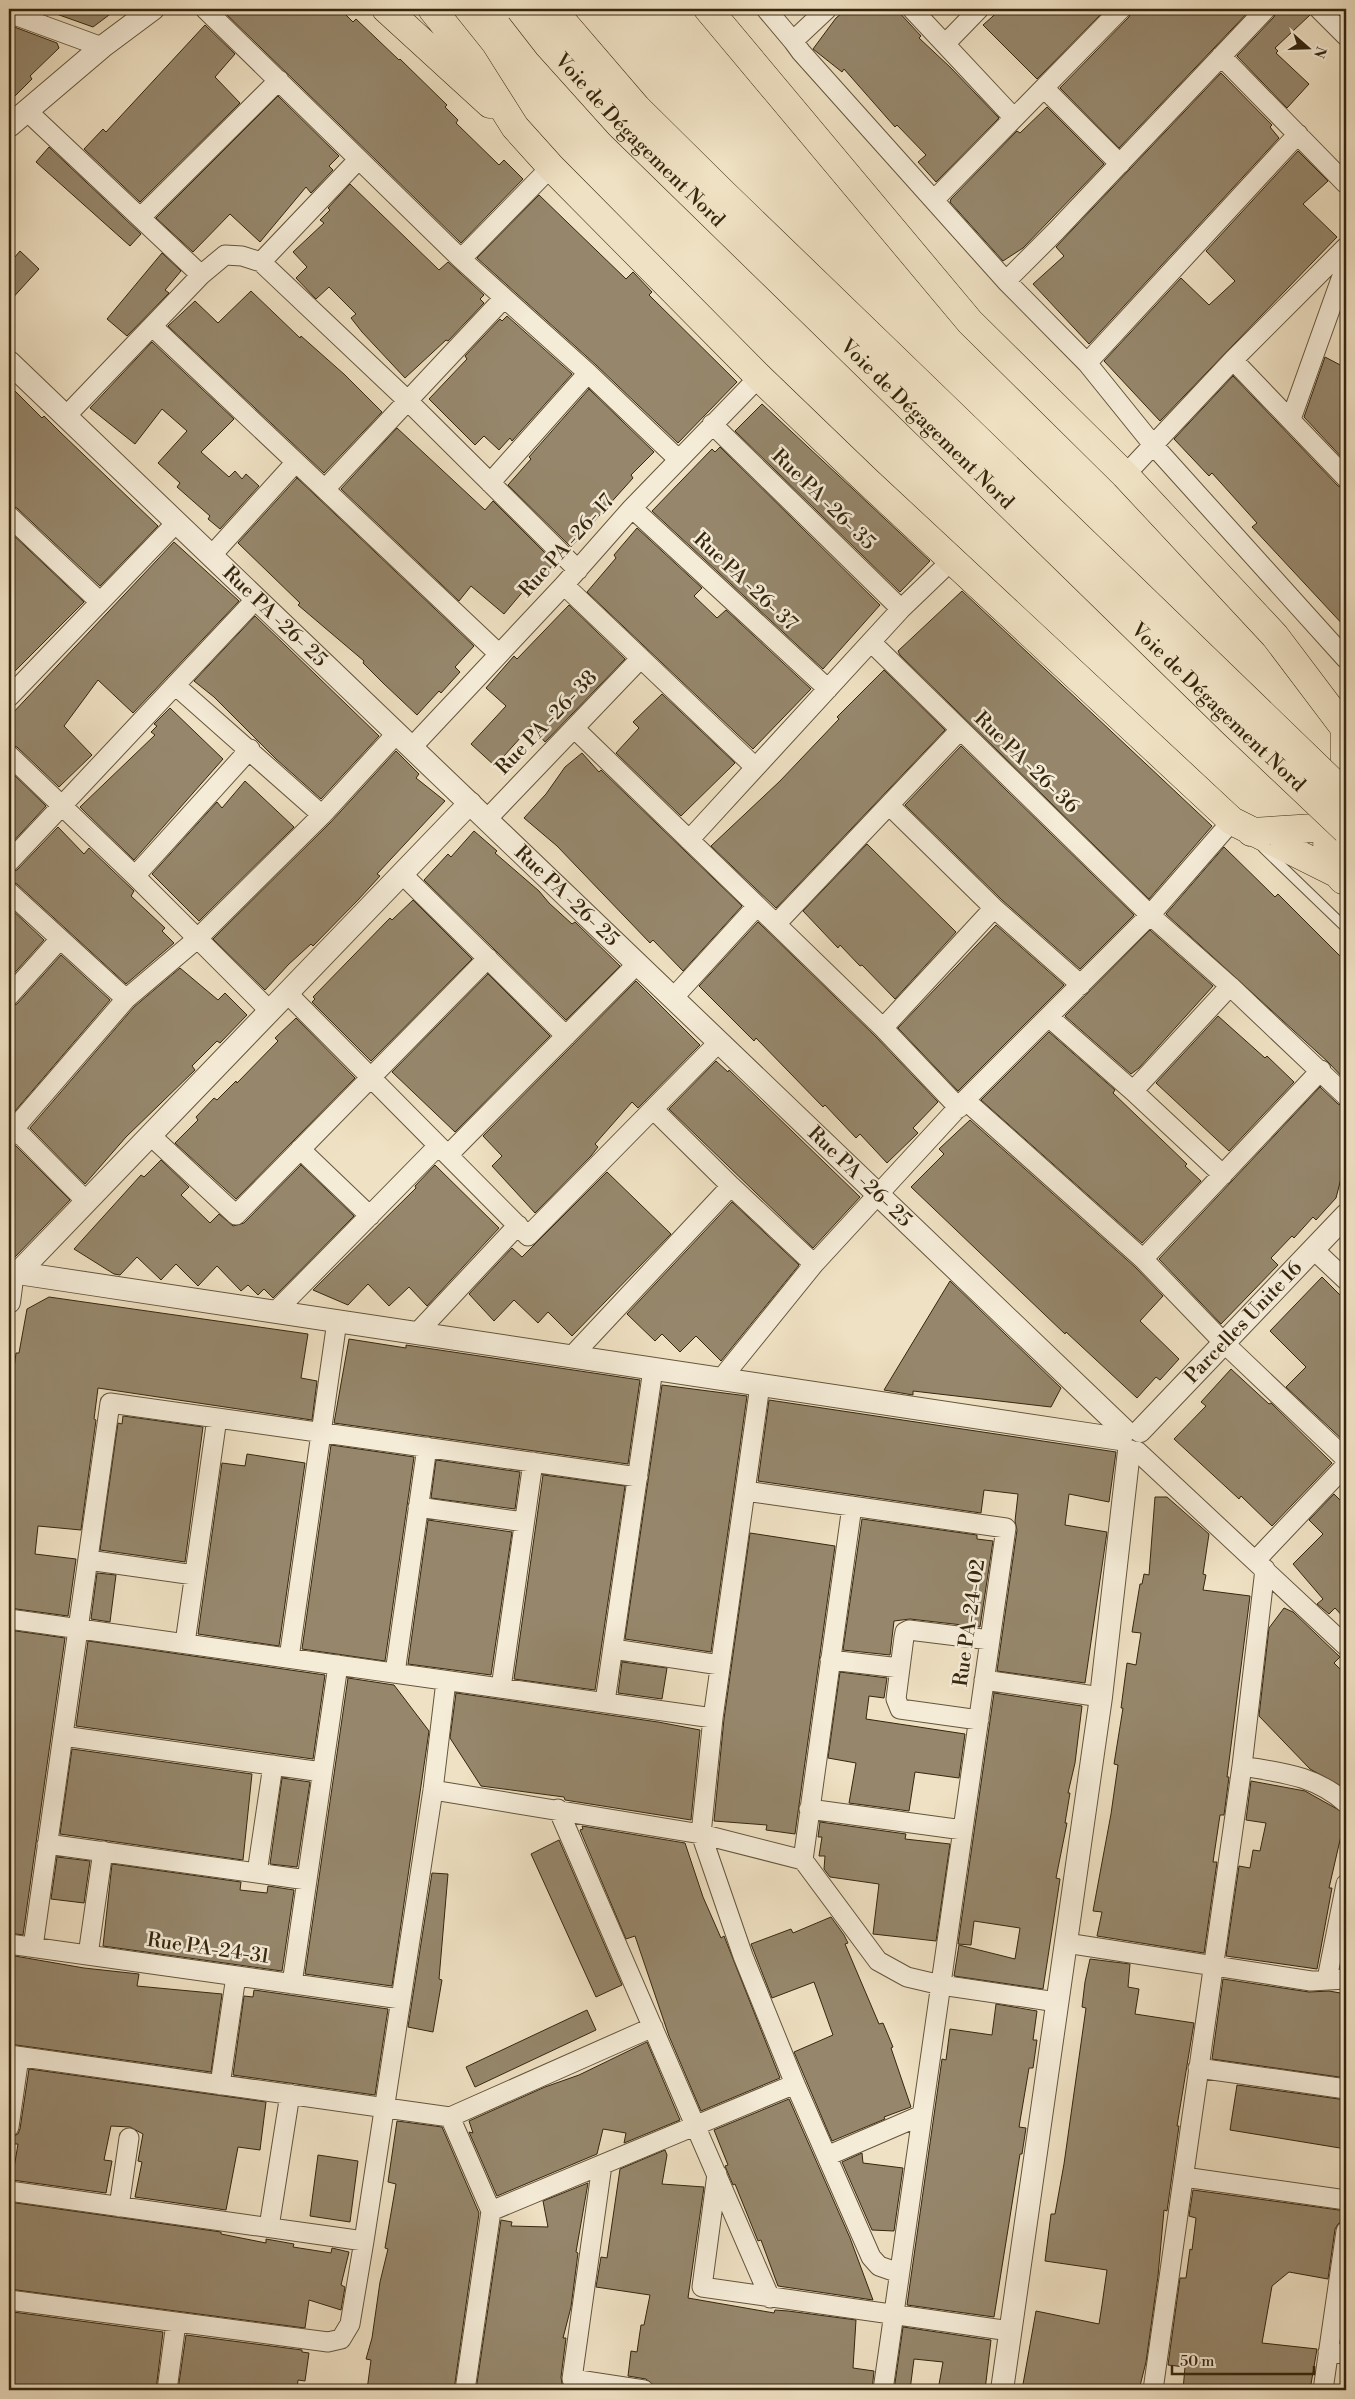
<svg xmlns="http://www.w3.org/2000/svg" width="1355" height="2399" viewBox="0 0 1355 2399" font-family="'Libre Bodoni',serif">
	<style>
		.building { fill: #96876c; stroke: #36260e }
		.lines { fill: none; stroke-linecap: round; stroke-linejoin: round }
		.service-casing { stroke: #64553b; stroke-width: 11 }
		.minor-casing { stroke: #64553b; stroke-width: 21 }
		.tertiary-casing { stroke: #64553b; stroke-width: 24 }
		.primary-casing { stroke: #36260e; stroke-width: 29 }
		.service { stroke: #f5ecd8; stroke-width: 9 }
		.minor { stroke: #f5ecd8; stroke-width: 19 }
		.tertiary { stroke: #f5ecd8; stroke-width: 22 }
		.primary { stroke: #efe1c3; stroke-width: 28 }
		.trunk-bridge-casing { stroke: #36260e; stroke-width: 29; stroke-linecap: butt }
		.trunk-bridge { stroke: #efe1c3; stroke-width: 28 }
		.labels { text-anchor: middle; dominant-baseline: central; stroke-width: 5; stroke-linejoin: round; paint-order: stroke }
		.street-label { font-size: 20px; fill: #36260e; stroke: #f5ecd8 }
	</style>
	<rect width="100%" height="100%" fill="#efe1c3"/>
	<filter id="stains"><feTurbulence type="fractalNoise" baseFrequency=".004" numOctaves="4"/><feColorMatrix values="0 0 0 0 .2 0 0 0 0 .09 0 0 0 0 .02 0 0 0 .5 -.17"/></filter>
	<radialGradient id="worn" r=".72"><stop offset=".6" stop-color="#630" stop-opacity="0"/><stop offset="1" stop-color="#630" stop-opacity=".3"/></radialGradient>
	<!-- building -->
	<path class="building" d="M30,9H46L48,15Z
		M48,9H117L93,27L48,11Z
		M221,9H340L353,22L356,19L399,60L400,59L447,105L445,107L458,120L456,123L499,165L504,160L523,179L461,243Z
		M847,9H896L921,36L919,38L950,67L999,118L936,182L918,162L926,155L897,125L895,127L844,69L842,72L813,49L836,18Z
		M1001,9H1106L1037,79L983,25Z
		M1132,9H1251L1119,148L1060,88L1129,17Z
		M1277,9H1308L1310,15L1275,48L1278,51L1276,53L1309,84L1287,108L1237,56L1274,17Z
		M9,25L57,43L59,48L30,76L32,79L9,102Z
		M205,25L235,54L215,77L240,103L140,202L84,149L103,129L106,132Z
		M1221,73L1272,125L1270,127L1279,138L1089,344L1033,284L1064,256L1056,247Z
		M278,96L339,156L329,166L333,170L311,193L306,187L260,242L230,214L193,252L156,218Z
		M1047,107L1104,164L1023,248L1003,261L950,202L951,199L1017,131L1020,133Z
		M49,147L141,234L130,246L36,162Z
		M1298,151L1328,181L1303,204L1337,237L1160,421L1104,361L1181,278L1209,305L1235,281L1206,251Z
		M350,184L439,270L448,262L484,295L480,299L484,303L448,341L446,340L405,378L362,332L351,318L356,314L329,287L316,299L296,278L307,267L293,252L324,223L320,220L330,210L328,208Z
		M539,195L626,279L633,272L652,292L649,295L737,382L678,443L596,365L477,258Z
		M20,251L39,269L9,302V264Z
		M162,253L181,271L165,290L169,293L127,336L107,319Z
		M251,291L300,338L301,336L345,375L382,412L324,473L168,326L195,301L218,323Z
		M507,316L572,374L512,441L510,438L499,450L484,436L475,445L429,399L467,359L465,356L500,319L502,321Z
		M152,342L234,419L201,452L229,477L235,471L242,479L246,474L259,486L220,529L208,519L210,516L177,487L180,483L158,463L187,431L162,409L135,444L90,408Z
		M1325,357L1346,368V462L1304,417Z
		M1233,376L1338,486L1346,489V628L1252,527L1257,523L1212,473L1209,476L1174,439Z
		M9,385L42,418L44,416L60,432L158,526L100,586L17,508L9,505Z
		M589,389L654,452L631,475L633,478L571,547L508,485L531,459L529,457Z
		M762,404L930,561L900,592L735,431Z
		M397,428L485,510L493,501L555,563L528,592L525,589L504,614L471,586L459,601L341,489Z
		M720,447L880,605L823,669L652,511L712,449L715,452Z
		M297,478L474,646L455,667L460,672L441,693L439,691L417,715L383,683L363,663L364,661L298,605L300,603L238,543Z
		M637,528L702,588L694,596L717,618L726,610L811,689L753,749L587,592L616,558L614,555Z
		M9,531L84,602L9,677Z
		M174,542L239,601L133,713L98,680L64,726L92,755L59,787L17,747L9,744V717Z
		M962,591L1212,826L1149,899L900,655L898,651Z
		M569,605L625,659L545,742L531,726L495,766L471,744L506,706L486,688L514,656L517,659Z
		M255,616L379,736L321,799L276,759L214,697L194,681Z
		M884,670L945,730L776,908L711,846L780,781L839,719L837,717Z
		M662,694L735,763L681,816L616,753L639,728L633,722Z
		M170,708L223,759L134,860L80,807L155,735L151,732L157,726L154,724Z
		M961,746L1134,915L1080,969L1002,900L905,805Z
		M396,751L419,774L416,778L445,801L377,874L380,876L358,900L313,946L311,944L289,964L265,990L213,939L330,823Z
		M582,753L599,772L601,770L742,906L683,971L653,940L650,943L557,846L524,818L546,794L565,767Z
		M9,770L46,806L9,846Z
		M245,781L294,827L199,921L152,874L217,802L222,808Z
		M58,827L84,854L89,848L134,891L131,896L165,928L162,931L174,943L126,984L17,884L9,881V873L17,870Z
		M474,831L497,851L495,853L539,891L549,903L572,924L575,922L620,966L566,1020L424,880L448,854L451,857Z
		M867,844L956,932L895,999L862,965L860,966L840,945L838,948L803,911Z
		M1224,847L1275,897L1278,894L1346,962V1081L1328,1062L1166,914Z
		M413,900L472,959L371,1061L312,1002L315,999L313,997L390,918L392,920Z
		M9,907L44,940L9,979Z
		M758,922L875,1036L938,1102L913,1128L918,1133L887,1163L860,1134L856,1138L825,1105L823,1107L756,1038L754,1041L699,986Z
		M996,925L1064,985L958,1091L898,1028Z
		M1150,930L1213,986L1139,1068L1131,1074L1065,1016Z
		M61,955L110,1000L9,1118V1007L17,1004Z
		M180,968L218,1000L225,993L247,1015L220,1043L217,1041L192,1066L195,1070L126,1137L85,1184L30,1128L134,1007Z
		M488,974L550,1036L455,1132L392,1072Z
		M636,981L700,1045L638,1108L632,1102L595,1144L598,1147L591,1156L535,1213L492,1166L502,1156L483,1136Z
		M1218,1016L1265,1058L1267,1056L1294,1082L1229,1151L1156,1083Z
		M296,1018L355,1078L236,1199L175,1143L198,1120L196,1117L214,1098L217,1100L236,1081L237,1083L278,1041L275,1038Z
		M1049,1032L1115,1090L1113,1093L1187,1164L1185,1166L1201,1181L1142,1243L981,1100Z
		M716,1061L728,1072L729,1070L860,1197L813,1248L669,1109Z
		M1320,1087L1338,1104L1346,1107V1159L1336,1198L1316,1220L1313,1217L1294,1238L1292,1236L1271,1258L1278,1265L1221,1324L1159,1259Z
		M970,1120L1135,1267L1163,1296L1140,1321L1179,1359L1160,1380L1156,1377L1137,1398L1066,1332L1065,1334L911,1187L944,1154L939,1149Z
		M9,1142L16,1146L70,1200L15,1257L9,1251Z
		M161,1160L189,1187L181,1195L210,1223L219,1214L233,1226L244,1223L301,1165L354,1216L273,1298L264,1289L258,1295L248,1285L241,1291L217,1266L198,1286L176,1264L161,1280L137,1257L120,1275L114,1274L74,1249L141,1175L144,1177Z
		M435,1165L499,1228L427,1306L409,1287L389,1306L368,1284L348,1305L313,1290L416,1188L415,1186Z
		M607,1172L671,1234L572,1336L548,1312L538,1323L514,1300L494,1321L469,1294L512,1248L522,1257Z
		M732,1202L799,1265L721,1361L696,1336L680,1352L662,1334L655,1341L627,1314Z
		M1322,1277L1346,1301V1443L1286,1387L1306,1367L1270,1331Z
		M950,1281L1061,1388L1051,1407L913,1391V1395L884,1390Z
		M49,1297L308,1334L301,1378L317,1381L312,1420L98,1388L94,1419L96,1420L81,1530L38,1526L35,1554L76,1559L68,1616L9,1608V1407L16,1353H19L27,1309Z
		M349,1339L406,1348V1345L640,1380L628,1464L334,1423Z
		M1231,1369L1269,1404L1271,1403L1332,1463L1272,1526L1241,1496L1239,1499L1174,1439L1206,1406L1201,1402Z
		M662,1385L747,1396L711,1652L625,1639Z
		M769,1400L1116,1452L1109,1502L1069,1494L1065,1525L1107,1532L1085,1683L997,1671L1017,1530L1015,1521L1018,1494L984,1490L981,1513L758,1481Z
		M123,1416L203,1427L185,1562L100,1550L118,1423L122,1424Z
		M331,1445L414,1457L385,1661L302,1649Z
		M247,1454L305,1463L279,1646L198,1634L222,1463L245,1466Z
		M436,1460L520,1472L515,1509L431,1498Z
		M543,1475L625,1486L595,1690L514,1679Z
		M1334,1494L1346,1506V1620L1335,1608L1329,1614L1317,1604L1323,1599L1293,1564L1323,1534L1309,1520Z
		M1155,1497H1167L1209,1534L1203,1574L1206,1575L1203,1590L1250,1596L1227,1777H1229L1224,1815H1220L1213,1862H1217L1204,1953L1097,1936L1102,1912L1093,1911L1111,1814L1118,1765L1114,1764L1123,1708H1121L1127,1663L1136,1665L1141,1633L1132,1632L1140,1584H1142L1144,1574L1149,1575Z
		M862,1519L977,1535V1539L993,1541L980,1627L910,1619L894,1621L890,1655L843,1650Z
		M428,1520L512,1532L491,1675L408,1664Z
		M750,1533L835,1546L795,1834L766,1830L767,1825L714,1821L724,1719Z
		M97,1573L116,1575L110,1622L91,1619Z
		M1284,1608L1293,1612L1340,1657L1334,1663L1346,1675V1789L1310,1769L1259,1716L1269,1628Z
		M9,1630L65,1638L23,1935L9,1933V1758L12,1732L9,1731Z
		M88,1641L325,1675L313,1759L76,1726Z
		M622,1662L667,1668L662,1699L618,1693Z
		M840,1672L887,1678L884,1698L869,1696L866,1719L965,1734L959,1778L915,1772L909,1811L849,1803L856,1763L828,1758Z
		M348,1678L394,1685L429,1731L392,1986L305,1974Z
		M456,1693L658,1722L700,1730L691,1820L565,1800L564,1797L481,1786L450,1738Z
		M994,1693L1082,1706L1075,1763L1068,1793H1070L1065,1823H1067L1056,1878L1060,1879L1043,1989L954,1976L959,1945L1015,1959L1020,1928L974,1921L971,1945L958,1944Z
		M72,1749L252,1774L243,1860L60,1834Z
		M282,1778L310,1782L297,1867L270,1864Z
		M1251,1781L1305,1791L1346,1814L1329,1888H1332L1317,1969L1226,1956L1239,1866L1250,1868L1253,1850L1260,1851L1266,1823L1246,1820Z
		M820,1822L906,1834L905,1839L950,1844L936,1941L873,1934L879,1884L830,1877L824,1869L825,1856H819L822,1837H818Z
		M582,1826L685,1843L703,1897L721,1938L724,1936L780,2078L701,2111L669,2036L635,1936L626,1939L580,1830L583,1829Z
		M559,1840L622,1985L596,1997L531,1854Z
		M57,1857L90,1861L84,1903L51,1899Z
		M112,1864L241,1882L240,1890L267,1893L268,1886L294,1890L282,1971L103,1946Z
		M432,1873L448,1874L439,1979L442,1980L433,2032L408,2027Z
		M831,1917L844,1935L848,1943L845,1944L879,2024L883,2023L893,2047L891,2048L911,2107L884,2117L885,2119L832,2141L794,2052L833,2035L814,1982L772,1998L751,1944L791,1929L793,1933Z
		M9,1955L84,1968L139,1974L137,1986L222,1994L211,2072L9,2044Z
		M1090,1959L1130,1964L1128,1987L1139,1989L1135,2014L1194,2023L1177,2126H1179L1167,2211L1164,2210L1158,2276L1146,2362L1139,2390H1022L1036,2311L1099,2324L1102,2305L1107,2270L1045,2261L1051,2214H1055L1064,2164L1086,2008L1082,2007L1085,1982Z
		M1223,1979L1309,1992L1329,1991L1346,1994V2078L1212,2059Z
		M254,1990L388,2009L375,2095L233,2075L244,1996L253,1997Z
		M996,2004L1037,2011L1033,2040H1037L1033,2068H1029L1019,2127L1026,2128L1022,2154H1020L994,2317L907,2305L942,2059L946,2060L950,2029L992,2035Z
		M587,2010L596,2030L475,2087L466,2067Z
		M647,2042L680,2120L624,2143L626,2133L603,2129L597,2154L497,2196L469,2132L473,2133L469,2121L545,2087L579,2075Z
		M29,2069L266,2102L260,2150L238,2147L226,2210L135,2197L142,2162L138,2161L143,2134L130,2127L111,2126L104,2160L112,2161L106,2193L12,2180L18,2144H9V2138L18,2134L20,2129Z
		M1237,2085L1346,2100V2149L1230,2130Z
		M789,2099L850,2238L873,2300L778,2286L761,2240L758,2241L735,2184L733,2185L725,2166L728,2165L714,2130Z
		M397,2121L442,2127L479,2213L454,2390H367L371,2360L366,2359L372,2338L380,2282L388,2249L385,2248L396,2184L388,2182Z
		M665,2150L667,2155L662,2184L704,2187L688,2298L774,2313L775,2310L788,2311L856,2320L853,2368L874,2371L872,2390H674L654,2386L646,2379L628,2376L631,2351L637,2352L641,2325H644L650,2295L596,2287L601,2257L607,2258L620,2169Z
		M862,2153L863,2163L903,2168L894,2231L872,2230L842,2162Z
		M318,2155L358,2161L350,2222L310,2216Z
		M588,2183L576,2252L578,2253L571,2307L563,2338H566L561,2377L563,2390H476L501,2220L512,2222L511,2226L548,2227L543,2201Z
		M1193,2190L1346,2211L1344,2220L1338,2224L1335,2229L1328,2279L1289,2272L1272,2286L1262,2343L1317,2349L1310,2390H1183L1185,2367L1168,2365L1180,2278H1186L1190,2249L1192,2250L1196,2218L1189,2216Z
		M9,2202L221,2232V2234L266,2243V2239L294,2244L293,2247L331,2253L332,2248L349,2252L341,2285L345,2287L341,2310L309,2300L305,2328L9,2289Z
		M13,2312L163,2332L156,2390H9V2334Z
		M903,2327L991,2340L985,2390H938L943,2362L914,2359L910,2390H894Z
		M186,2335L302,2350V2352L309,2353L305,2381L298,2380L297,2390H178Z"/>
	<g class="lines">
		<defs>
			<path id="service" d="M1263,848L1346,928"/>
			<path id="minor" d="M205,9L461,259L588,373L678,459
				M766,9L793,41
				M827,9L793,41L801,52L1006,281L1087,363L1154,446L1346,659
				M912,9L1014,118
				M1319,9L1346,36
				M9,13L102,47
				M945,44L979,9
				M1221,56L1346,184
				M1044,88L1120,164
				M27,111L201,275
				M934,200L1121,9
				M141,217L279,80
				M461,259L551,167
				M261,262L358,160
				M1006,281L1056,231L1266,9
				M153,327L499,654
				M1233,360L1346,478
				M1087,363L1298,134
				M66,416L201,275L225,255L242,256L261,262L408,401L578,570
				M1291,419L1346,265
				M712,424L901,609
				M1125,475L1233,360L1346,247
				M490,483L588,373
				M325,489L504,298
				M632,508L828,689
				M9,516L100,602
				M211,556L296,462
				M564,585L755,767
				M871,642L1150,915L1230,986L1346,1096
				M175,685L322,815
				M9,697L177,522
				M574,728L883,1028L959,1108
				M412,747L564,585L632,508L759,377
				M9,755L135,876L270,1011
				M889,805L994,908L1081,985
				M487,819L641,658
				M689,840L901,609L951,561
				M9,862L256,599
				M402,874L566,1036
				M135,876L250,749
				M9,892L126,999
				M776,924L960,730
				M287,993L528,1236L719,1042
				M9,996L60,939
				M673,998L757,906
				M1049,1017L1133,1091L1223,1175
				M883,1028L994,908
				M1133,1091L1230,986
				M965,1100L1143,1259L1224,1343L1346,1459
				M653,1109L731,1186
				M9,1129L23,1137L86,1201
				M12,1131L126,999L197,939L322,815L397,733
				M150,1135L236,1215L488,958
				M300,1149L370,1216
				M448,1155L637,964
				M1313,1249L1346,1280
				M1143,1259L1321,1070
				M275,1312L438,1146
				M417,1333L518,1225
				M572,1356L731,1186L814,1264
				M721,1379L814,1264L965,1100L1150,915L1232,821
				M760,1385L713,1718L701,1834L743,1956L795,2084L871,2257L879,2266L899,2273
				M1137,1451L1346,1646
				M745,1491L1006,1528L883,2390
				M852,1506L803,1860L878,1961L907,1977L941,1985L1057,2002
				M418,1507L524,1522
				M88,1560L194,1575
				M1256,1560L1346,1465
				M9,1619L713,1718
				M185,1643L217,1418
				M613,1649L720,1665
				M289,1658L337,1321
				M830,1660L900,1668
				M395,1673L427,1447
				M984,1680L1101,1697
				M501,1688L533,1462
				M605,1702L653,1369
				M979,1720L900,1709L896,1699L904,1637L905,1632L909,1630L990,1640
				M63,1736L322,1772
				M1242,1766C1282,1773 1314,1775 1346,1803
				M433,1790L701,1834L803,1860
				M558,1809L770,2298
				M809,1809L963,1830
				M47,1844L307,1880
				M257,1873L273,1765
				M1066,1943L1311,1981L1346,1979
				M9,1944L401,1999
				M33,1947L110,1403L638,1477
				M88,1955L103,1851
				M1327,1979L1346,1884
				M292,1984L338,1665
				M9,2055L450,2117L653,2027
				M1198,2068L1346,2089
				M220,2085L236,1976
				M450,2117L491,2211L465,2390
				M9,2127L19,2057
				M827,2156L922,2115
				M602,2165L572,2379L644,2390
				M717,2174L702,2287L1010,2331
				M1184,2177L1346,2200
				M9,2191L364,2241
				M119,2207L129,2138
				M491,2211L795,2084
				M269,2227L290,2094
				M9,2300L328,2342L341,2339L350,2324L364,2241L433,1790L446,1681
				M1328,2352L1346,2354
				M167,2390L176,2323
				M1153,2390L1242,1766L1265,1569
				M1323,2390L1346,2231"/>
			<g id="tertiary">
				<path d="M9,126L102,47L153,9"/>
				<path id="s1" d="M9,362L1125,1431"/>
				<path d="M18,1273L1120,1439"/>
				<path d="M9,1302L12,1279L470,803"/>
				<path id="s2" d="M1140,1431L1346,1215"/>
				<path d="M1002,2390L1101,1697L1129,1451"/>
			</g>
			<path id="primary" d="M386,9L490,104
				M432,9L472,59L515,127L551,167L759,377L866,480L1232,821L1336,873
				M708,9L970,322L1125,475L1275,636L1346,730
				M1345,808V728
				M1251,832L1330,827
				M1343,880C1321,858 1322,826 1346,807"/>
		</defs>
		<!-- service casing -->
		<use href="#service" class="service-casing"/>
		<!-- minor casing -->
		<use href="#minor" class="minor-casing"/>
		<!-- tertiary casing -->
		<use href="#tertiary" class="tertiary-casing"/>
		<!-- primary casing -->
		<use href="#primary" class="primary-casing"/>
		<!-- service -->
		<use href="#service" class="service"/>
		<!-- minor -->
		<use href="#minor" class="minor"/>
		<!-- tertiary -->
		<use href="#tertiary" class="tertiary"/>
		<!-- primary -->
		<use href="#primary" class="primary"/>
		<defs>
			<g id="trunk-bridge">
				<path id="s3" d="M520,9L548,45L619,124L1233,723L1346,830"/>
				<path d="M552,9L637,108L722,192L1346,795"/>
			</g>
		</defs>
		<!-- trunk-bridge casing -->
		<use href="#trunk-bridge" class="trunk-bridge-casing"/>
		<!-- trunk-bridge -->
		<use href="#trunk-bridge" class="trunk-bridge"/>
	</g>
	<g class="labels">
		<!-- street labels -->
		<g class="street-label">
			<text stroke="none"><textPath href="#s3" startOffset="178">Voie de Dégagement Nord</textPath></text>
			<text stroke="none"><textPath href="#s3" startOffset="582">Voie de Dégagement Nord</textPath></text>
			<text transform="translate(823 500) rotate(44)">Rue PA -26- 35</text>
			<text transform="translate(567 546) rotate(-48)">Rue PA -26- 17</text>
			<text transform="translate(745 582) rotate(43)">Rue PA -26- 37</text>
			<text stroke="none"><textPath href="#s1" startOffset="368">Rue PA -26- 25</textPath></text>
			<text stroke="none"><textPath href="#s3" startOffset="988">Voie de Dégagement Nord</textPath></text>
			<text transform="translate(547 723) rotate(-46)">Rue PA -26- 38</text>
			<text transform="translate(1026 763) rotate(44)">Rue PA -26- 36</text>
			<text stroke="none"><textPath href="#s1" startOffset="772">Rue PA -26- 25</textPath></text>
			<text stroke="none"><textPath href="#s1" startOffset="1178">Rue PA -26- 25</textPath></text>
			<text stroke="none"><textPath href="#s2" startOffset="150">Parcelles Unite 16</textPath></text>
			<text transform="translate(970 1623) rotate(-82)">Rue PA-24-02</text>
			<text transform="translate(208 1949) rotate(8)">Rue PA-24-31</text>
		</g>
	</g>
	<!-- margin -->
	<rect width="1355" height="2399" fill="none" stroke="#efe1c3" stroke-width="30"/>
	<rect x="10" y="10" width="1335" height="2379" fill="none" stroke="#36260e" stroke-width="2.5"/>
	<rect x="15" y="15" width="1325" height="2369" fill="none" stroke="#36260e"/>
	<!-- north arrow -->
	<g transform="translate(1308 48) rotate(110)" stroke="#f5ecd8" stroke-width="4" paint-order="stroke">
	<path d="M0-4L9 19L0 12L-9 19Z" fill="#36260e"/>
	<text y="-8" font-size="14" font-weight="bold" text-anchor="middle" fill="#36260e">N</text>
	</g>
	<!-- scale -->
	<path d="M1172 2366v8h142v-8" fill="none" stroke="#36260e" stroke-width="2.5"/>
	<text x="1180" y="2366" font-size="15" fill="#36260e" stroke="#f5ecd8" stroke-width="4" paint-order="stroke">50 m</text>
	<rect width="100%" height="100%" filter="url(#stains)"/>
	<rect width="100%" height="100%" fill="url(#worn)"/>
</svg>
